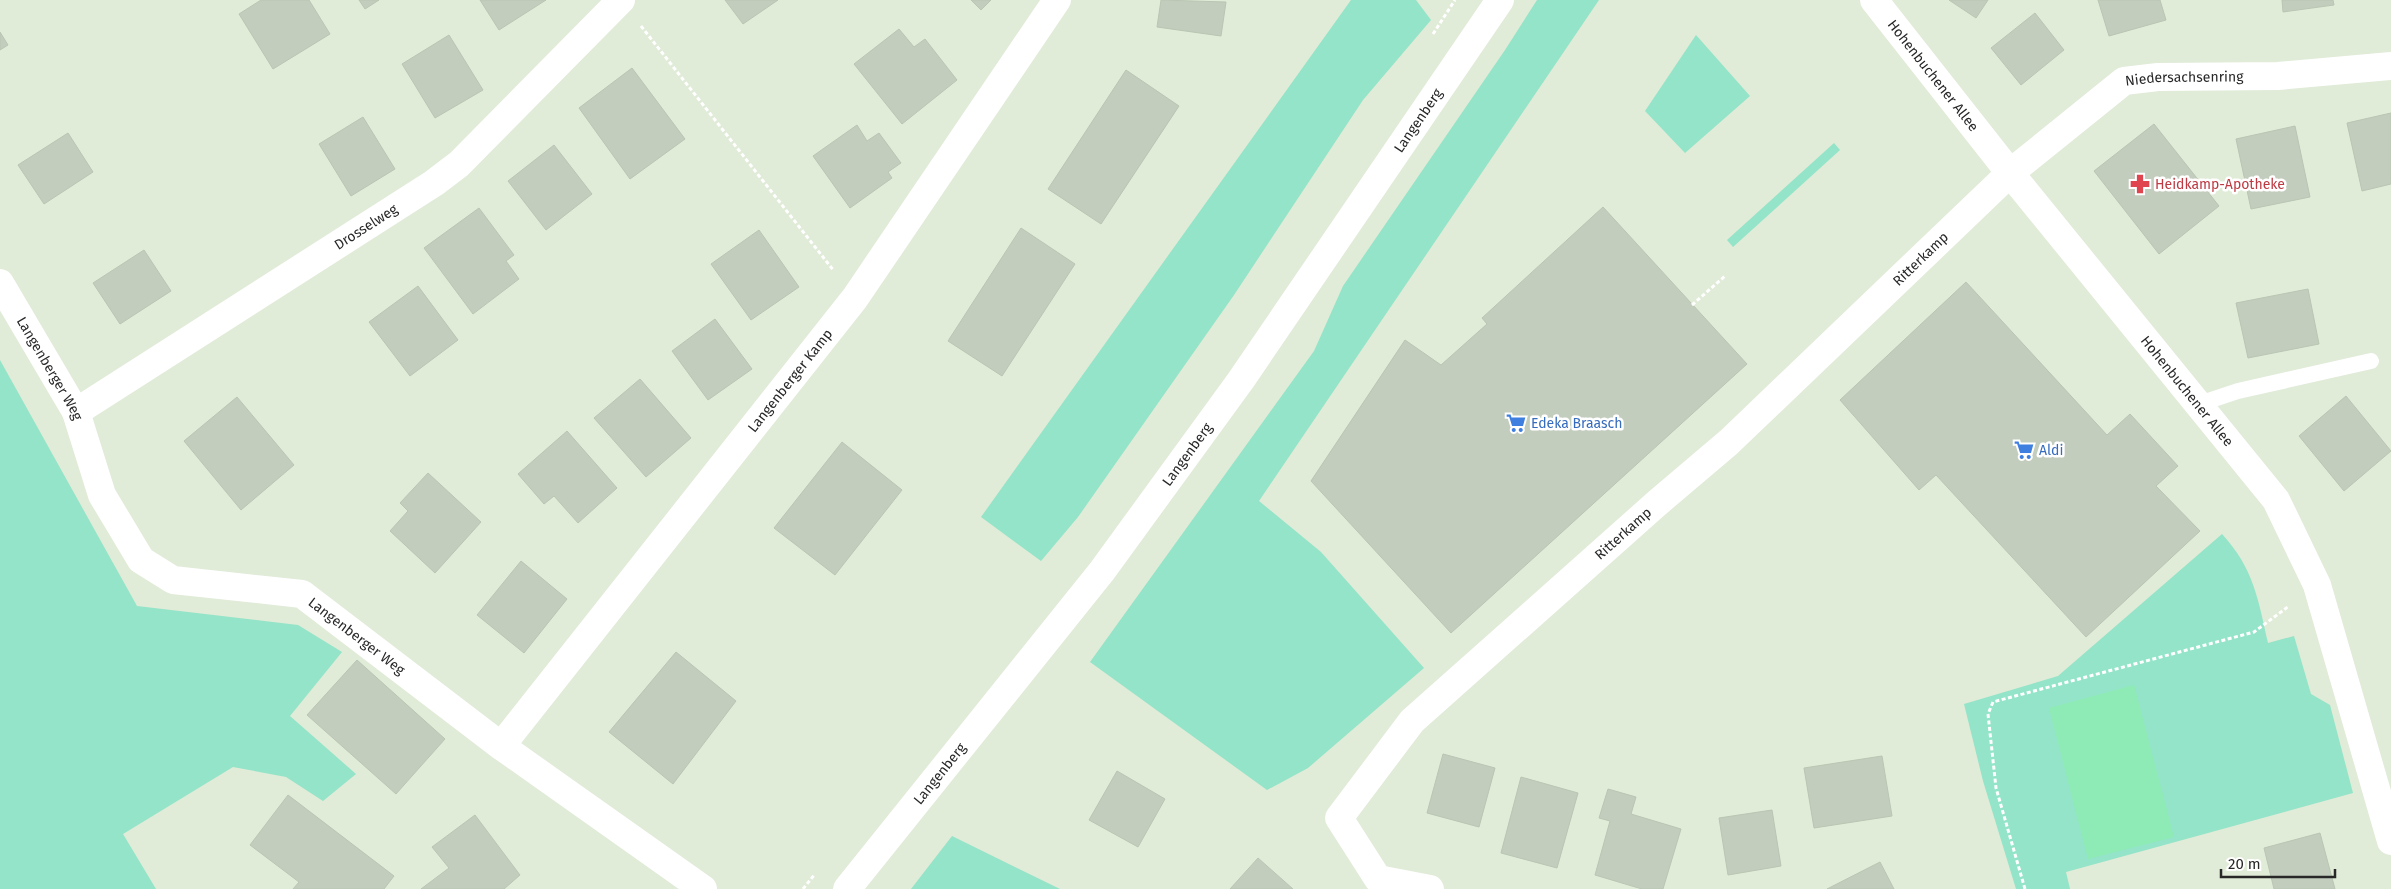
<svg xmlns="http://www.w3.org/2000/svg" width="2391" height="889" viewBox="0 0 2391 889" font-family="'Fira Sans',sans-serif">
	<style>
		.green { fill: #93e4c8 }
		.pitch { fill: #8eebb5 }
		.building { fill: #c3cdbe; stroke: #b9c6b2 }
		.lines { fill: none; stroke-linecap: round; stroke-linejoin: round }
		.path { stroke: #fff; stroke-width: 3; stroke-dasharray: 4 2.5; stroke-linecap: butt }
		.lane { stroke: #fff; stroke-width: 16 }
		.street { stroke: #fff; stroke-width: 28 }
		.secondary { stroke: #fff; stroke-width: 28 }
		.labels { text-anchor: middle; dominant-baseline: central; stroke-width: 5; stroke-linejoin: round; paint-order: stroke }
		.street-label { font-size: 14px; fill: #282828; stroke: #fff }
		.health-label { font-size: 14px; fill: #be3a42; stroke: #fff; text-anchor: start }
		.shop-label { font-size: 14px; fill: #366cbe; stroke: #fff; text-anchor: start }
	</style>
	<rect width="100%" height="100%" fill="#e0ebd8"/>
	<!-- green -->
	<path class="green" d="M1351,0H1416L1431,20L1363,100L1234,295L1078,517L1041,561L981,517Z
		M1537,0H1599L1259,501L1321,552L1424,668L1308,768L1267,790L1090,662L1314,351L1343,286L1505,50Z
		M1696,35L1750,96L1685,153L1645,111Z
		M1834,143L1840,150L1733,247L1727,240Z
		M0,360L137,606L298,625L342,652L290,716L356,774L323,801L286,777L233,767L123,834L156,889H0Z
		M2222,534C2254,569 2258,599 2268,643L2294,636L2311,694L2330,705L2353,793L2066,872L2070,889H2016L1983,781L1964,704L2058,676Z
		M952,836L1060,889H911Z"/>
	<!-- pitch -->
	<path class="pitch" d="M2134,685L2174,837L2088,859L2049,708Z"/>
	<!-- building -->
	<path class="building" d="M261,0H309L330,34L273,69L239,14Z
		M359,0H379L365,9Z
		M480,0H546L499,30Z
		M725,0H778L743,24Z
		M971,0H991L981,10Z
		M1161,0L1226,2L1221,36L1157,27Z
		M1949,0H1988L1976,18Z
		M2098,0H2160L2166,20L2109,36Z
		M2282,0H2333L2334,5L2283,12Z
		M2035,13L2064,50L2021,85L1991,48Z
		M899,29L914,47L925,39L957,80L902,124L854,64Z
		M0,32L8,45L0,50Z
		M449,35L483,90L435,118L402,64Z
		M632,68L685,139L630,179L579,108Z
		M1126,70L1179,106L1101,224L1048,189Z
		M2391,113V184L2362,191L2347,123Z
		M363,117L395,169L351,196L319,144Z
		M2154,124L2219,206L2159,254L2094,171Z
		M857,125L867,141L879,133L901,163L888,172L892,178L850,208L813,156Z
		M2295,126L2310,197L2251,209L2236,139Z
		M68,133L93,172L44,204L18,165Z
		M554,145L592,194L546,230L508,181Z
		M1603,207L1747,364L1451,633L1311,481L1405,340L1441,365L1487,324L1482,318Z
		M479,208L514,255L506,261L519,279L473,314L424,248Z
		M1021,228L1075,264L1002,376L948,341Z
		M759,230L799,287L751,320L711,264Z
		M144,250L171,291L120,324L93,283Z
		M1966,282L2107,435L2130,414L2178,466L2156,486L2200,531L2086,637L1936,475L1919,490L1840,400Z
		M418,286L458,340L410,376L369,322Z
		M2308,289L2319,344L2248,358L2236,303Z
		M715,319L752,369L708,400L672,351Z
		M640,379L691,438L646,477L594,418Z
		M2346,396L2391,451L2344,491L2299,436Z
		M237,397L294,465L241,510L184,441Z
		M567,431L617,488L578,523L554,496L544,504L518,474Z
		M842,442L902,490L835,575L774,528Z
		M428,473L481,522L435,573L390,531L408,511L400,503Z
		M521,561L567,599L524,653L477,615Z
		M676,652L736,701L673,784L609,732Z
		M357,660L445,739L396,794L307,715Z
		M1443,754L1495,768L1479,827L1427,813Z
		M1882,756L1892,816L1814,828L1804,768Z
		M1117,771L1165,799L1138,847L1089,820Z
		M1521,777L1578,793L1557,868L1501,853Z
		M1608,789L1636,797L1631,814L1681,829L1663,889H1642L1595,875L1610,821L1599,818Z
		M288,795L394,876L384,889H293L299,882L250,845Z
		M1772,810L1781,866L1728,875L1719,818Z
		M475,815L520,875L504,889H421L449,868L432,847Z
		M2320,833L2335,889H2274L2264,848Z
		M1258,858L1293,889H1230Z
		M1880,862L1894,889H1827Z"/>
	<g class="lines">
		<!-- path -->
		<path class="path" d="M641,26L834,271
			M1433,34L1455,0
			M1692,305L1725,276
			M803,889L815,874
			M2025,889L1996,788L1988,714L1993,702L2254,632L2289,606"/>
		<!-- lane -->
		<path class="lane" d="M2199,404L2238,391L2371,361"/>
		<!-- street -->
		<g class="street">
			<path id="s1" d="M1874,0L2010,173L2276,500L2317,585L2391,841"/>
			<path id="s2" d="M0,283L76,412L102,495L141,560L173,580L302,594L501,746L703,889"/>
			<path id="s3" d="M76,412L434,183L459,164L621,0"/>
			<path id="s4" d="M501,746L855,298L1057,0"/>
			<path id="s5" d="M1430,889L1378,879L1339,818L1412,721L1656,504L1729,442L2010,173L2124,81L2158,77L2278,76L2391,66"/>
		</g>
		<!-- secondary -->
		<path class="secondary" id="s6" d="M847,889L1102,571L1241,380L1500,0"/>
	</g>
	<!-- icons -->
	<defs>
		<symbol id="pharmacy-bare" viewBox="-9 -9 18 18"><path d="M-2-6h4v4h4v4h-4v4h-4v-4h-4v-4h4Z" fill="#e0444e" stroke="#fff" stroke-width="2.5" paint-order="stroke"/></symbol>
		<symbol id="supermarket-bare" viewBox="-9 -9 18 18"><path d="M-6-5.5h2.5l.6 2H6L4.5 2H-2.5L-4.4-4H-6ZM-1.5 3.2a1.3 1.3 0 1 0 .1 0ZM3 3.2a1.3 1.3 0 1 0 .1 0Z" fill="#3f7fe0" stroke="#fff" stroke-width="2.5" paint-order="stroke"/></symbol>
	</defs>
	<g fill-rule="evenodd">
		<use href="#pharmacy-bare" x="2126" y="170" width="28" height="28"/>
		<use href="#supermarket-bare" x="1502" y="409" width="28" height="28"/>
		<use href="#supermarket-bare" x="2010" y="436" width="28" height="28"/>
	</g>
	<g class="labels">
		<!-- street labels -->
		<g class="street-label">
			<text stroke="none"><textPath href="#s1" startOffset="96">Hohenbuchener Allee</textPath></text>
			<text stroke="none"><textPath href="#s5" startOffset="1265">Niedersachsenring</textPath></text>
			<text stroke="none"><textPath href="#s6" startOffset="958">Langenberg</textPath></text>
			<text stroke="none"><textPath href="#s3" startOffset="344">Drosselweg</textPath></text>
			<text stroke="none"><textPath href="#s5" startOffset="934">Ritterkamp</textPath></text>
			<text stroke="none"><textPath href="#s2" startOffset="99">Langenberger Weg</textPath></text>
			<text stroke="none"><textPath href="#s4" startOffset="466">Langenberger Kamp</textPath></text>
			<text stroke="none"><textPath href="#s1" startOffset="501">Hohenbuchener Allee</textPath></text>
			<text stroke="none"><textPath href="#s6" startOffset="552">Langenberg</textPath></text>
			<text stroke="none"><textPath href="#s5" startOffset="529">Ritterkamp</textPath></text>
			<text stroke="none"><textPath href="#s2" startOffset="549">Langenberger Weg</textPath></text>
			<text stroke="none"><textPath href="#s6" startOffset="148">Langenberg</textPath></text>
		</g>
		<!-- health labels -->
		<g class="health-label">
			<text x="2155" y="184">Heidkamp-Apotheke</text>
		</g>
		<!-- shop labels -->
		<g class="shop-label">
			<text x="1531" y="423">Edeka Braasch</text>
			<text x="2039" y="450">Aldi</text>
		</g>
	</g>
	<!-- scale -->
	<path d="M2221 869v8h114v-8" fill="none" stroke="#282828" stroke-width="2.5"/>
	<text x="2228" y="869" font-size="15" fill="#282828" stroke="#ffffff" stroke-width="4" paint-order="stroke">20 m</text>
</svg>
